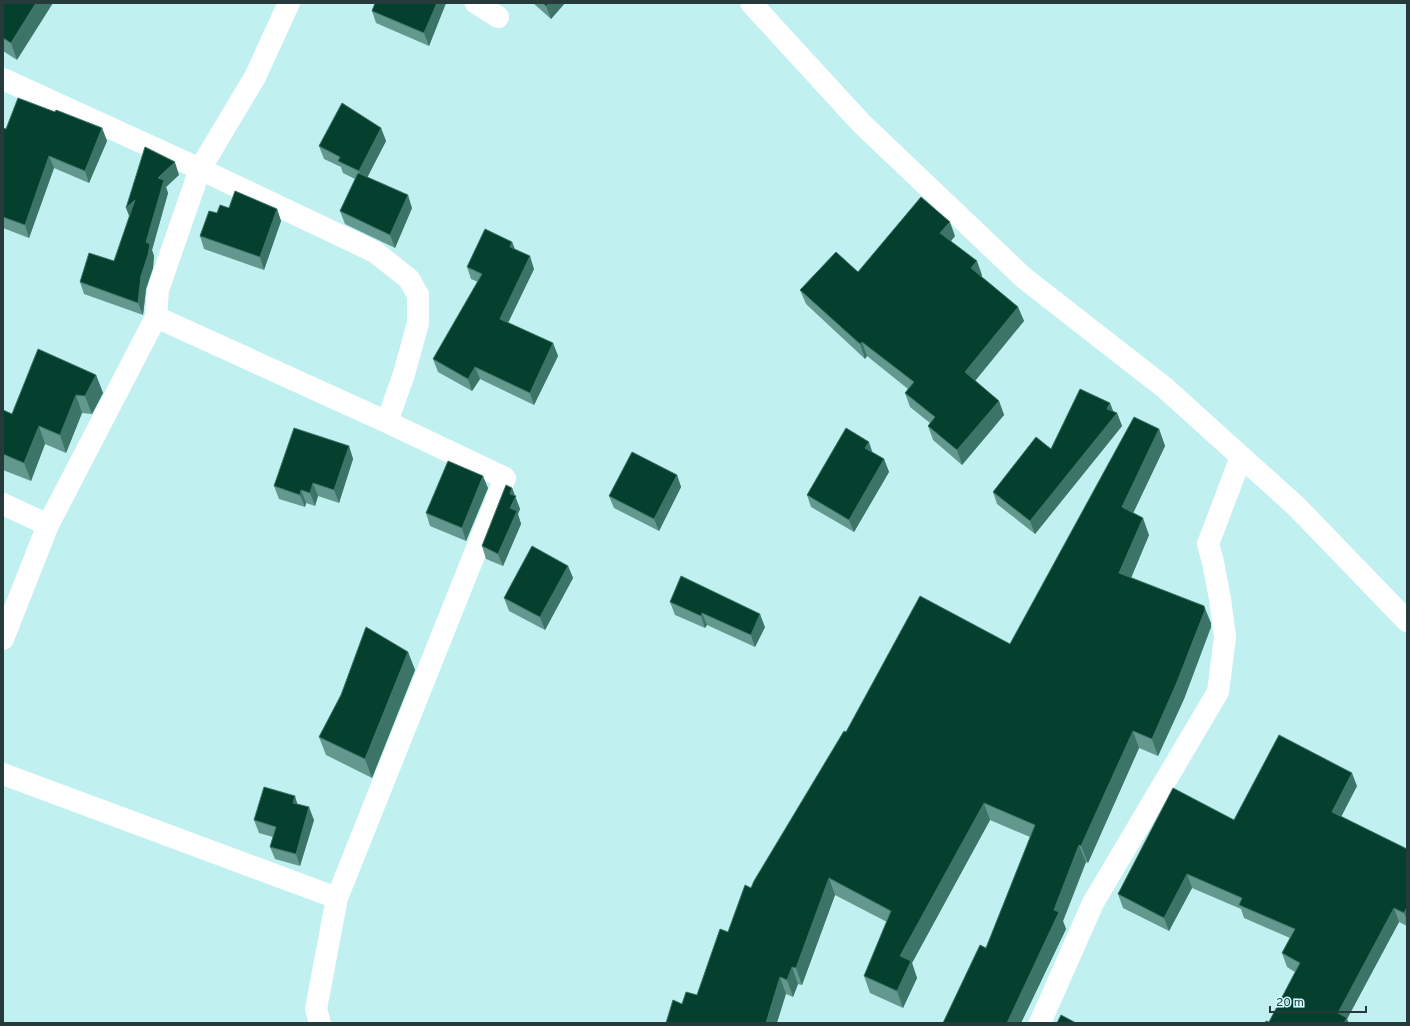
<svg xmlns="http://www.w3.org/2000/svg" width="1410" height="1026" viewBox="0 0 1410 1026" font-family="Overpass,sans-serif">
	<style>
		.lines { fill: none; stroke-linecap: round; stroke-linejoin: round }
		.street { stroke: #fff; stroke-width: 22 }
		.secondary { stroke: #fff; stroke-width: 22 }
		.wall { fill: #63988f }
		.shaded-wall { fill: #3d7468 }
		.building { fill: #053f2d; stroke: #3d7468 }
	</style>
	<rect width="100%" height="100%" fill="#c1f0f1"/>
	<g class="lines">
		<!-- street -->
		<path class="street" d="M476,3L498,17
			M3,79L200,169L375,252L409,279L418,295V323L404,374L387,422
			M3,504L48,525
			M3,639L48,525L156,317L158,290L200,169L255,77L289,3
			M3,774L337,898L505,478L387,422L156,317
			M320,1023L316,1009L337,898
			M1040,1023L1093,903L1218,692L1225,637L1220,599L1213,562L1208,544L1241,457"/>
		<!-- secondary -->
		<path class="secondary" d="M751,3L861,123L1024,278L1165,388L1297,507L1407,621"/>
	</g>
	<!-- wall -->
	<path class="wall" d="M3,3L17,60L3,51Z
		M446,3L429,46L376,23L372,11Z
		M533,3H565L551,19Z
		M55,112L102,128L107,141L89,183L54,168L29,238L3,228V128L6,129Z
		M381,128L386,141L367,177L412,208L395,248L345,224L340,211L355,179L343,173L341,167L324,159L319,146Z
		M179,175L166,187L168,193L152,250L154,256L153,268L146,289L143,315L84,294L80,282L114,261L129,217Z
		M229,208L277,209L281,221L264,270L204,249L200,236L217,213Z
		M955,236L951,241L982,275L981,276L1018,307L1024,321L975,381L999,401L1004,415L962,465L933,440L928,426L930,423L910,407L905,393L908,389L867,356L865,359L806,304L800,290L858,272Z
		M512,242L515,250L534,269L508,323L553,343L558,356L534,405L480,379L472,391L438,372L433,359L478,282L471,279L467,267Z
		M96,375L103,393L92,414L82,413L66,453L45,444L31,481L3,470V410L12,414Z
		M1110,403L1113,411L1117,413L1122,426L1035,534L997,504L993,492L1051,449Z
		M1159,429L1165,446L1133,513L1149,535L1131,578L1211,623V627L1184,699L1158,756L1139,748L1088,863L1086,862L1063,921L1066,929L1021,1023H943L986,948L1030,837L990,820L912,963L917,978L903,1008L870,993L864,976L887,922L835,895L802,985L798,984L793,997L786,994L682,1004L697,995L728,932L751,888L846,732L1010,644Z
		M349,446L353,459L339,503L318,496L315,506L306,503L305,507L279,499L274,486Z
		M872,452L884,459L889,472L854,532L811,507L807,495Z
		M677,475L681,487L659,531L614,508L609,496Z
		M488,488L466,541L430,526L426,513Z
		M512,488L520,509L518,514L521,524L503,566L486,559L482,546Z
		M568,566L573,578L545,630L509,611L504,598Z
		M670,602L765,627L755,647L707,625L705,628L675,615Z
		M408,652L415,670L372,778L326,755L319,737L341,695Z
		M1357,786L1341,816L1407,849V926L1399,922L1347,1019L1269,1022L1295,972L1287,967L1282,953L1290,938L1244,918L1241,909L1192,888L1169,931L1123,908L1118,894Z
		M298,804L314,820L300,866L275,859L270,847L273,837L259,833L254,820Z"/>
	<!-- shaded-wall -->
	<path class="shaded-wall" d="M36,3H53L17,60L11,43Z
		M437,3H446L429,46L424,33Z
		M549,3H565L551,19L546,6Z
		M102,128L107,141L89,183L85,171Z
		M381,128L386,141L364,184L359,171Z
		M49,156L54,168L29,238L25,225Z
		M175,162L179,175L166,187L168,193L152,250L154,256L153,268L146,289L143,315L138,303L141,276L146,242L158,178Z
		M408,195L412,208L395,248L390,235Z
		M135,200L131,221L126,208Z
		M277,209L281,221L264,270L260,257Z
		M950,222L955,236L946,247L940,233Z
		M512,242L517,254L510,247Z
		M530,256L534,269L504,331L500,319Z
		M977,261L982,275L977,283L971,268Z
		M1018,307L1024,321L970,387L965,372Z
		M862,342L867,356L865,359L860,344Z
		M553,343L558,356L534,405L530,393Z
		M475,367L480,379L472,391L468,379Z
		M96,375L103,393L92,414L85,396Z
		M76,395L82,413L66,453L60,435Z
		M999,401L1004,415L962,465L957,450Z
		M1110,403L1115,416L1117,413L1122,426L1035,534L1030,521L1107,409Z
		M39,426L45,444L31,481L24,463Z
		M1159,429L1165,446L1128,524L1122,507Z
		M869,442L873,454L865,448Z
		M349,446L353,459L339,503L334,490Z
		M884,459L889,472L854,532L849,520Z
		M677,475L681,487L659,531L654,519Z
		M483,476L488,488L466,541L462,528Z
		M313,483L318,496L315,506L310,493Z
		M512,488L520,509L518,514L521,524L503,566L498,554L510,508V494Z
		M301,490L306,503L305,507L300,495Z
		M1143,518L1149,535L1126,590L1119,573Z
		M568,566L573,578L545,630L540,617Z
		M1204,606L1211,623V627L1184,699L1158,756L1152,739Z
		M702,613L707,625L705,628L701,616Z
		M760,614L765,627L755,647L751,635Z
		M408,652L415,670L372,778L365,759Z
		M1133,731L1139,748L1088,863L1081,846Z
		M1352,773L1357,786L1337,825L1332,812Z
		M295,796L299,809L293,803Z
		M984,803L990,820L912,963L917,978L903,1008L897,991L900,956Z
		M309,807L314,820L300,866L296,854Z
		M1079,845L1086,862L1063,921L1066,929L1021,1023H1007L1054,910Z
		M1187,874L1192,888L1169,931L1164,918Z
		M829,878L835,895L802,985L796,968Z
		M1407,907V921L1404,913Z
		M1394,908L1399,922L1347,1019L1349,1023H1342L1338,1013Z
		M792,967L798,984L793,997L787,980Z
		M780,977L786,994L777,1023H766Z"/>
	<!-- building -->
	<path class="building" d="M3,3H36L11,43L3,38Z
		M375,3H437L424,33L372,11Z
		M543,3H549L546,6Z
		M18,98L55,112L56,110L102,128L85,171L49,156L25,225L3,217V128L6,129Z
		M342,103L381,128L359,171L338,161L340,157L319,146Z
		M145,147L175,162L158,178L164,180L146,242L150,244L148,255L141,276L138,303L80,282L89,253L114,261L135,200L126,208Z
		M358,173L408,195L390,235L340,211Z
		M235,191L277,209L260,257L200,236L209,211L217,213L220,205L229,208Z
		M921,197L950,222L940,233L977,261L971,268L1018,307L965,372L999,401L957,450L928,426L935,417L905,393L914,382L862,342L860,344L800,290L836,252L858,272Z
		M485,229L512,242L510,247L530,256L500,319L553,343L530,393L475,367L468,379L433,359L482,274L467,267Z
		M38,349L96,375L85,396L76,395L60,435L39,426L24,463L3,454V410L12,414Z
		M1080,389L1110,403L1107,409L1117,413L1030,521L993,492L1036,437L1051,449Z
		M1134,417L1159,429L1122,507L1143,518L1119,573L1204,606L1205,610L1177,682L1152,739L1133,731L1081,846L1079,845L1054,910L1059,912L1007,1023H943L980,945L986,948L1035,825L984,803L900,956L911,961L897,991L864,976L891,911L829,878L796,968L792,967L787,980L780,977L766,1023H666L673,1000L682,1004L686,992L697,995L720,929L728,932L745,885L751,888L754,881L844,731L846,732L920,596L1010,644Z
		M294,428L349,446L334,490L313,483L310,493L301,490L300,495L274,486Z
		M846,428L869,442L865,448L884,459L849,520L807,495Z
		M632,452L677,475L654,519L609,496Z
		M448,461L483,476L462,528L426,513Z
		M506,485L512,488L510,494L516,496L510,508L517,511L498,554L482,546Z
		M532,546L568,566L540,617L504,598Z
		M681,576L760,614L751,635L702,613L701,616L670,602Z
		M366,627L408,652L365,759L319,737L341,695Z
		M1279,735L1352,773L1332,812L1407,849V907L1404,913L1394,908L1338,1013L1347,1018L1344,1023H1265L1266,1021L1269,1022L1300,963L1282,953L1295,929L1239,905L1242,898L1187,874L1164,918L1118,894L1173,788L1234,820Z
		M264,787L295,796L293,803L309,807L296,854L270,847L276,827L254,820Z
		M1061,1015L1076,1023H1057Z"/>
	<!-- border -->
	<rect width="1410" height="1026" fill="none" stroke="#273a3b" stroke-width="8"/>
	<!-- scale -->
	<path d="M1270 1006v6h96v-6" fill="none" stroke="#273a3b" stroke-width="2"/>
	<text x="1276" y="1006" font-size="12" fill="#273a3b" stroke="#cefeff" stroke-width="3" paint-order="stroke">20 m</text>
</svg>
